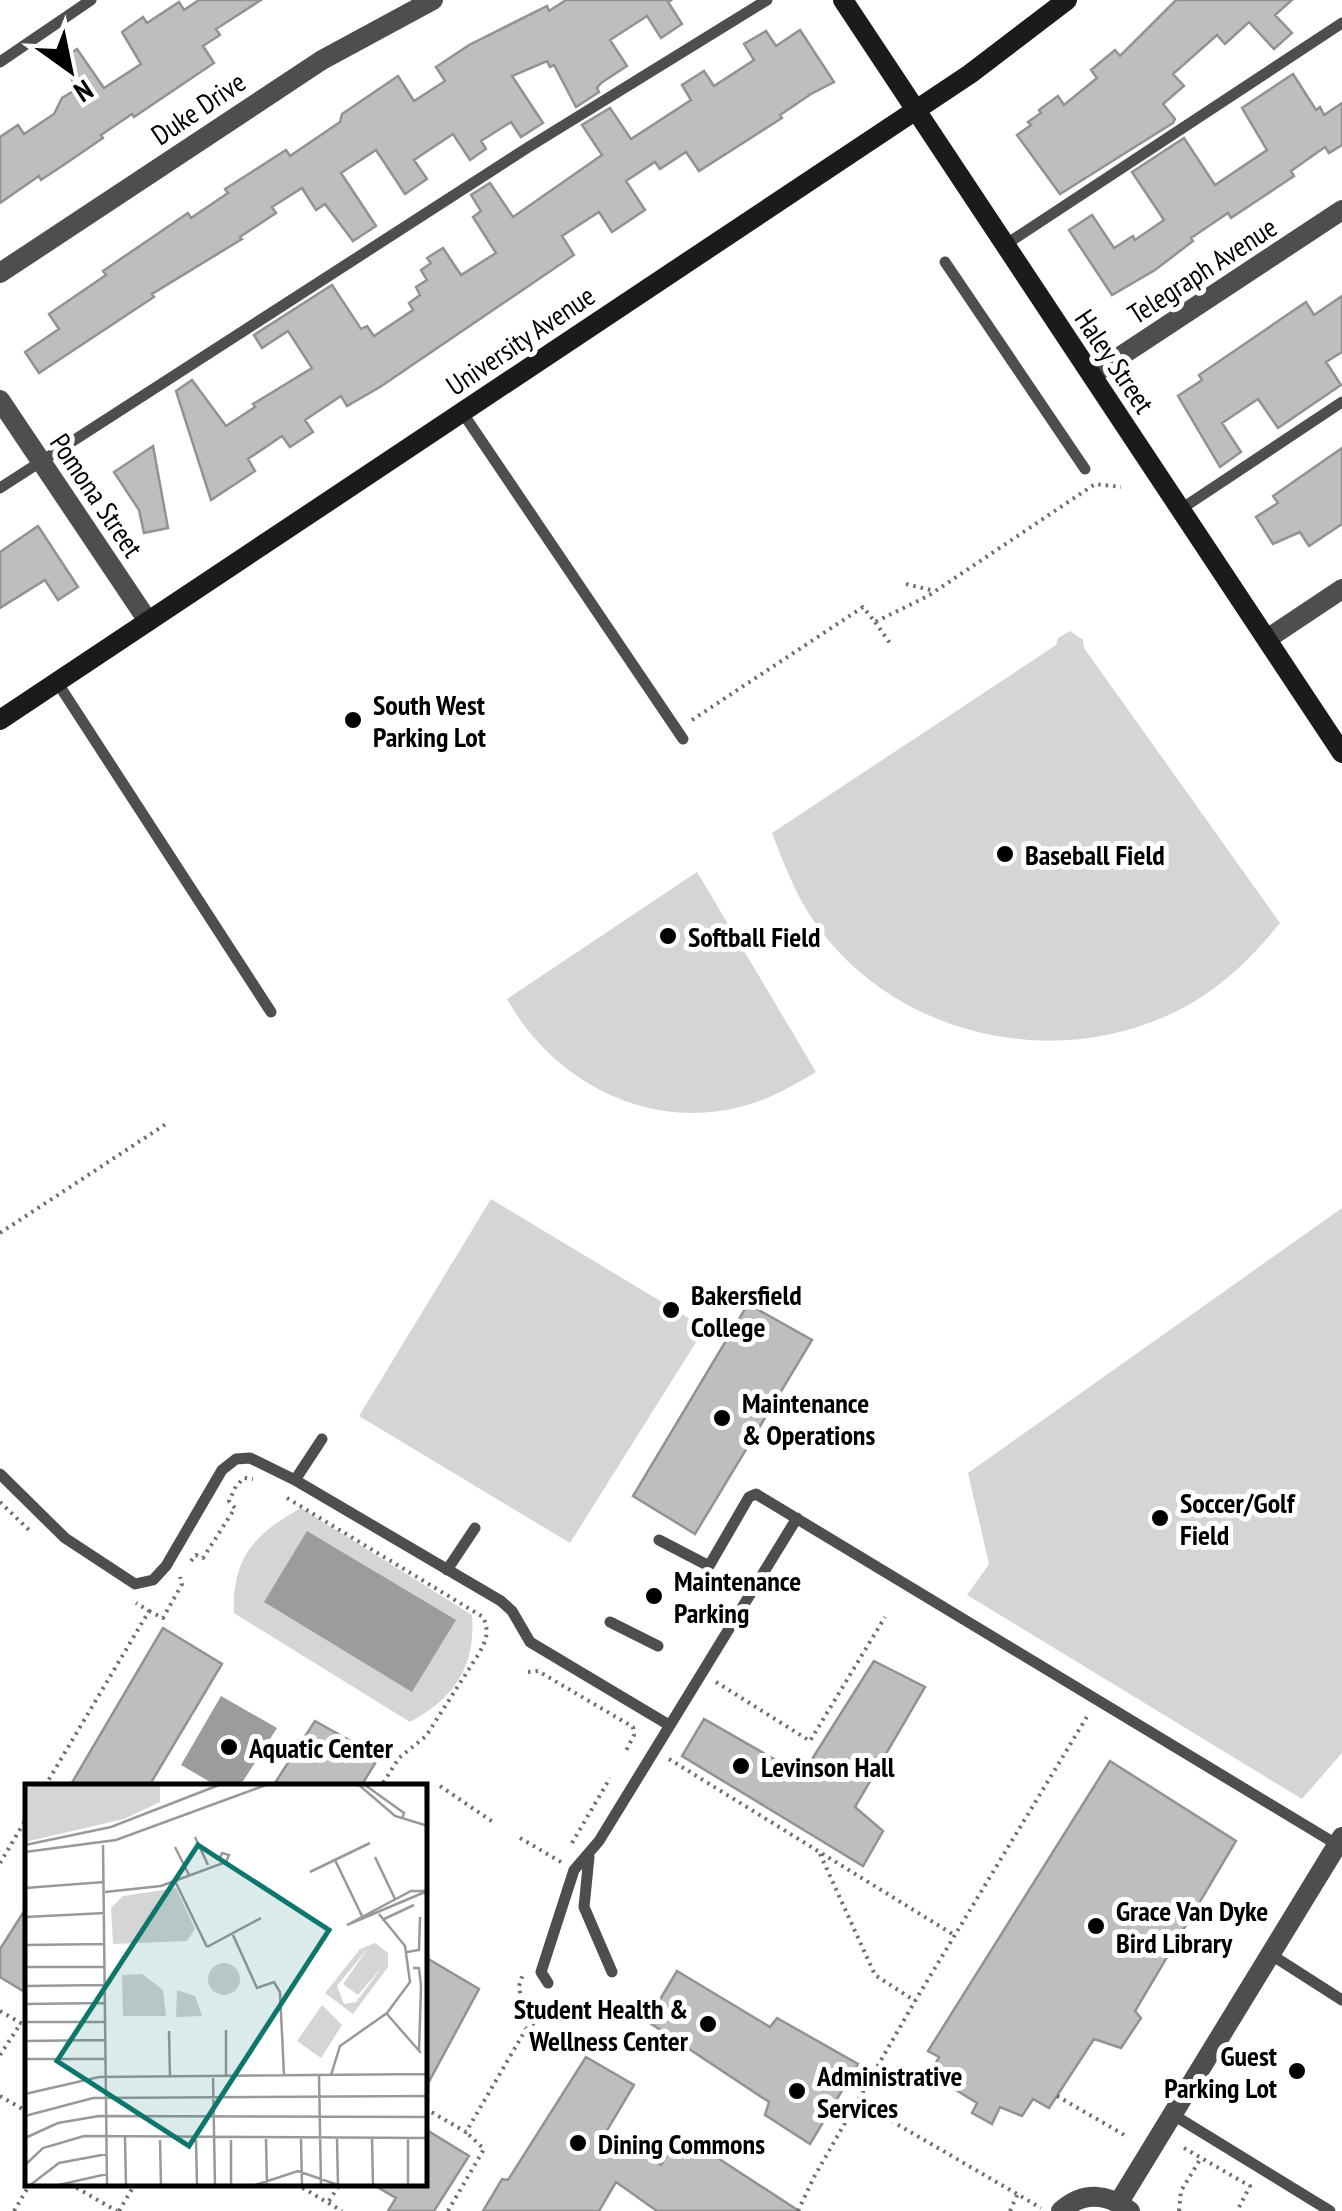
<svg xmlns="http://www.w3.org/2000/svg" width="1342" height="2211" viewBox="0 0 1342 2211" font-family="'PT Sans Narrow',sans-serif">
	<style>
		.green { fill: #d5d5d5 }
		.water { fill: #9c9c9c }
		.building { fill: #bebebe; stroke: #929292; stroke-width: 2.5 }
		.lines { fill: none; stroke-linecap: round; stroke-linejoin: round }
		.path { stroke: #707070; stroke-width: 4; stroke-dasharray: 2.5 5; stroke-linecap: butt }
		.lane { stroke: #4e4e4e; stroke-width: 11 }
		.street { stroke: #4e4e4e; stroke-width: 20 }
		.secondary { stroke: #1b1b1b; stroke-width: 20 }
		.poi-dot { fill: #000; stroke: #fff; stroke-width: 4 }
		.labels { text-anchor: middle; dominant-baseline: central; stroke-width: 10; stroke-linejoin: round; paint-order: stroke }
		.street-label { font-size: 28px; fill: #000; stroke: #fff }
		.poi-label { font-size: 28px; font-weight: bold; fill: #000; stroke: #fff; text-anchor: start }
		.inset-road { fill: none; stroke: #999; stroke-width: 2.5 }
		.view { fill: #0f766e; fill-opacity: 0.15; stroke: #0f766e; stroke-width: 5 }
		.inset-edge { fill: none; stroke: #000; stroke-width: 5 }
	</style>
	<rect width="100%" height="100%" fill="#fff"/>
	<!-- green -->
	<path class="green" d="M1070,631L1083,640L1084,648L1280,923C1251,959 1219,990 1177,1011C1049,1075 882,1033 806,909C792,885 782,859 772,833L1056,645L1058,638Z
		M697,872L816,1072C791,1087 768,1100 740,1107C646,1131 552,1080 507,999Z
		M491,1199L705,1328L570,1543L359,1416Z
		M1342,1208V1753L1302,1799L967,1595L989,1564L968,1473Z
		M301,1508L472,1615C476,1667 454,1698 410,1722L234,1613C232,1558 254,1534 301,1508Z"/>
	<!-- water -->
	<path class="water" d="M307,1531L456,1620L412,1692L264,1602Z
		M221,1696L277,1728L240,1786H217L181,1765Z"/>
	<!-- building -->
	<path class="building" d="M199,0H261L216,29L220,35L203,46L214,63L134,117L132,114L101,135L103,138L68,162L41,180L39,176L0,203V137L18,125L24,134L54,114L62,98L77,89L61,60L77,49L104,88L141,64L122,32L143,17L147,23L179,2L184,10Z
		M566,0H672L668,2L682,24L661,38L647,16L610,40L627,66L601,83L597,88L599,92L576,107L554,65L550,67L547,61L512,76L543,123L521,137L511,122L481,141L486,149L470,160L453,134L414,160L427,179L405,194L376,150L341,173L376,226L353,241L325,204L316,210L302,188L272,207L276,213L240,237L242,239L152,294L154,297L39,373L25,352L59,329L49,314L106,275L103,271L188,213L191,218L228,193L225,189L286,150L290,156L340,122L342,114L398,76L414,101L445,81L436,67L469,45L547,6L549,11Z
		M1176,0H1292L1275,15L1292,33L1274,49L1249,22L1225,44L1217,35L1173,74L1184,86L1163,104L1175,119L1173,123L1060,194L1017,135L1031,125L1028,122L1041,113L1039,110L1058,96L1064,105L1097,78L1091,70L1115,50L1120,56Z
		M800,30L834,82L811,94L780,115L782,118L699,171L686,152L660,169L655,162L626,181L645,210L612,232L599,212L562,236L574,255L380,387L347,406L341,396L305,420L313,432L290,447L282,436L248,459L255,471L211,500L176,391L192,380L226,426L255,407L253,404L312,368L288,331L262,348L254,335L332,285L361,329L367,326L374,336L413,310L409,303L420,295L416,287L427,280L421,270L431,263L427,258L443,248L461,275L496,253L473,217L481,211L471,195L490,183L513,217L602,155L582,125L610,108L631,139L691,100L682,85L704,71L714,86L754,60L744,44L766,31L776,46Z
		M1293,74L1316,110L1320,107L1324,115L1342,103V145L1329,153L1325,147L1291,171L1294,176L1231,218L1228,213L1191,238L1193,241L1155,270L1112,295L1069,230L1092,215L1114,248L1133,236L1135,240L1164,220L1132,172L1184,138L1215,185L1267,150L1242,108Z
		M1342,296V352L1326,362L1341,385L1278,428L1258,399L1222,423L1241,452L1220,467L1178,396L1202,380L1199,375L1306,302L1314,315Z
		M153,446L168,528L144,533L139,510L114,472Z
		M1342,448V524L1309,546L1300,532L1273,544L1256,517L1278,503L1273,496Z
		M38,526L78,587L58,600L45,580L0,608V552Z
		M748,1304L812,1340L695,1534L633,1496Z
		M163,1628L222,1664L149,1786H70Z
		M874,1661L925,1687L855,1807L883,1831L863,1866L682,1756L704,1719L802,1775Z
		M315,1721L379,1757L361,1786H273Z
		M1110,1761L1236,1841L1135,2011L1141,2018L1121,2048L1094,2039L1049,2108L1033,2099L1022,2116L1000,2107L992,2124L972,2113L977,2103L930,2074L939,2057L928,2051Z
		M28,1905V1994L0,1977V1949Z
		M425,1957L479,1989L425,2089Z
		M677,1971L770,2027L777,2018L858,2064L810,2144L765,2115L769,2102L647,2021Z
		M586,2057L634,2085L606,2132L661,2165L681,2134L799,2211H657L616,2182L599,2211H483L502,2179L508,2180Z
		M425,2129L469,2156L434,2211H388L396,2198L372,2184H425Z"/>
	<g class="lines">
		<!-- path -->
		<path class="path" d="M906,584L935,591
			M875,622L892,646
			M692,720L863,607L875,622L928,596L1095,484L1121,487
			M0,1233L169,1122
			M287,1498L483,1617C490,1632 486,1641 478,1655L426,1736L399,1758L381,1786
			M0,1502L29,1530
			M191,1561L196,1555L203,1558L235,1508L229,1501L236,1486L244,1478L253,1479
			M149,1611L163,1618L182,1584L180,1577
			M528,1672L538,1671L633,1727L634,1735L626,1751
			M716,1682L810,1741L885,1617
			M669,1759L954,1935
			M45,1786L149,1611L136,1603
			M440,1786L493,1822
			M520,1838L561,1862
			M572,1843L610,1778
			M820,1854L875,1975L915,2001
			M0,1863L28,1816
			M0,2011L28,2027
			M526,2029L553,2009
			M0,2055L21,2023
			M0,2096L28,2112
			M1057,2096L1126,2136
			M859,2102L1041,2208
			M425,2111L428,2110L466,2132L526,2029L519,1986L523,1974
			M1184,2148L1250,2186L1237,2211
			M70,2184L117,2211
			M296,2184L342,2211
			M329,2201L340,2184
			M14,2211L30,2184
			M119,2211L135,2184
			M448,2211L484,2149L466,2132
			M798,2211L814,2177L915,2001L1088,1715
			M1010,2211L1018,2193
			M1179,2211L1181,2191L1201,2158"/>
		<!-- lane -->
		<path class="lane" d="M0,62L91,0
			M1005,245L1342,23
			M945,262L1085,469
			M462,412L683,739
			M0,488L527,148L767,0
			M1181,509L1342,402
			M57,682L271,1012
			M0,1474L65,1538L135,1584L153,1580L166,1566L222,1470L236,1459L250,1458L295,1480L501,1601L512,1611L530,1642L669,1725
			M295,1480L322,1439
			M659,1540L709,1566L749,1497L756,1494L1336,1844
			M447,1570L475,1528
			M610,1622L658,1646
			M589,1857L584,1907L612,1972
			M1270,1954L1342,2000
			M548,1983L541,1972L574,1870L599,1841L797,1518
			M1172,2114L1330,2211"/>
		<!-- street -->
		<path class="street" d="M0,273L322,60L433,0
			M1092,375L1342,210
			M0,400L148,621
			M1267,639L1342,589
			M1119,2202L1342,1837
			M1061,2211C1083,2191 1107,2193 1130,2211"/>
		<!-- secondary -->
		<path class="secondary" d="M843,0L1342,753
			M0,720L970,74L1067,0"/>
	</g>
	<!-- markers -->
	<g class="poi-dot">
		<circle cx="353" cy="720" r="10"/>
		<circle cx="1005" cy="854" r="10"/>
		<circle cx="668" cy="936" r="10"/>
		<circle cx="671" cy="1310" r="10"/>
		<circle cx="722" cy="1418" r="10"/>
		<circle cx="1160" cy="1518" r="10"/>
		<circle cx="654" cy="1596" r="10"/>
		<circle cx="229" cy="1747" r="10"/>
		<circle cx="741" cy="1766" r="10"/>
		<circle cx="1096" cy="1926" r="10"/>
		<circle cx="708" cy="2024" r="10"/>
		<circle cx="1297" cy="2071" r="10"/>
		<circle cx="797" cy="2091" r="10"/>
		<circle cx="578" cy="2143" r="10"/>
	</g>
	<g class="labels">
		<!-- street labels -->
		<g class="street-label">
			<text transform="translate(198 108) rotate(-34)">Duke Drive</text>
			<text transform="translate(1202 270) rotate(-33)">Telegraph Avenue</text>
			<text transform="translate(520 340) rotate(-34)">University Avenue</text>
			<text transform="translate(1115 361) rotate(56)">Haley Street</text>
			<text transform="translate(97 495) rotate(56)">Pomona Street</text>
		</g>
		<!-- poi labels -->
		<g class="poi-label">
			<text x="373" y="704">South West<tspan x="373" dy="32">Parking Lot</tspan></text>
			<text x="1025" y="854">Baseball Field</text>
			<text x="688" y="936">Softball Field</text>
			<text x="691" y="1294">Bakersfield<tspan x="691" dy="32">College</tspan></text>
			<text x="742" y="1402">Maintenance<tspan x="742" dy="32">&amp; Operations</tspan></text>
			<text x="1180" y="1502">Soccer/Golf<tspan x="1180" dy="32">Field</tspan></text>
			<text x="674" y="1580">Maintenance<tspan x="674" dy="32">Parking</tspan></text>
			<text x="249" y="1747">Aquatic Center</text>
			<text x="761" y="1766">Levinson Hall</text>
			<text x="1116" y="1910">Grace Van Dyke<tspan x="1116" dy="32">Bird Library</tspan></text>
			<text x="688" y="2008" text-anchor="end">Student Health &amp;<tspan x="688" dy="32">Wellness Center</tspan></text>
			<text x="1277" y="2055" text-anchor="end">Guest<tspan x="1277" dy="32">Parking Lot</tspan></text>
			<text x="817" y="2075">Administrative<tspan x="817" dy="32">Services</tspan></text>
			<text x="598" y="2143">Dining Commons</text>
		</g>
	</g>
	<!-- overview -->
	<g transform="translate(25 1784)">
		<rect width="402" height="402" fill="#fff"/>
		<path d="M16,1H135V18L99,35L0,58V4ZM151,104L170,145L162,157L88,160L86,124L98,112ZM350,159L363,169V183L328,230L300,209L335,165ZM343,164L318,200L333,211L358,182L331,218L319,220L312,202ZM183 195a16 16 0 1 1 32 0a16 16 0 1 1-32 0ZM117,190L138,206L141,232H98L97,191ZM152,206L170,212L177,232L151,233ZM297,221L317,241L296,274L272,257Z" fill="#d5d5d5" fill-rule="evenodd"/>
		<path class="inset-road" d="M334,1L370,32L403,42M340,1L379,29L377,35M401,1L403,308M170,53L183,81M0,61L86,43L194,1M78,61L82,402M150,63L164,91M0,68L91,56L241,1M350,73L370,115M310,76L337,132M285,88L345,59M150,97L182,163M0,104L79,98M80,108L136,102L201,78L204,71L197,69L194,76M400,108L322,141L386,107H400M0,133L80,129M357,136L389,121M208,151L232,204L249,198L255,208L259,291M0,161L80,160M182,163L236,134M382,168L394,166L395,133M0,183H80M388,184H394L396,202L394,268M0,202L80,201M0,220L80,219M362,230L396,269M0,238H81M144,247L145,293M0,257L81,256M0,275H81M294,291L296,402M306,291L315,262L362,229L385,198L380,162L354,130M188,292L190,402M201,292V246M0,310L74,293L403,290M0,332L68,314L403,312M100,353L101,402M0,354L33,339L74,332L403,333M347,354L348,402M383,354V402M241,355L242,402M276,355L277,402M312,355L313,401M135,356L136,402M171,356L172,402M206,356V402M0,381L18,364L59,352L403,354M4,402L34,379L82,370M29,402L82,390M227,402L273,387L316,402"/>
		<path class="view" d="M173,61L304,146L164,362L32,277Z"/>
		<rect width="402" height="402" class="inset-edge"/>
	</g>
	<!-- north arrow -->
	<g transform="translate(70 70) rotate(147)" stroke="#ffffff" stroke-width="8" paint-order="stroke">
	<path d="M0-8L18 38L0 25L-18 38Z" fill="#000000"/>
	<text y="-15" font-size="28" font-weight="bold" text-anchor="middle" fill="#000000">N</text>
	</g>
</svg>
